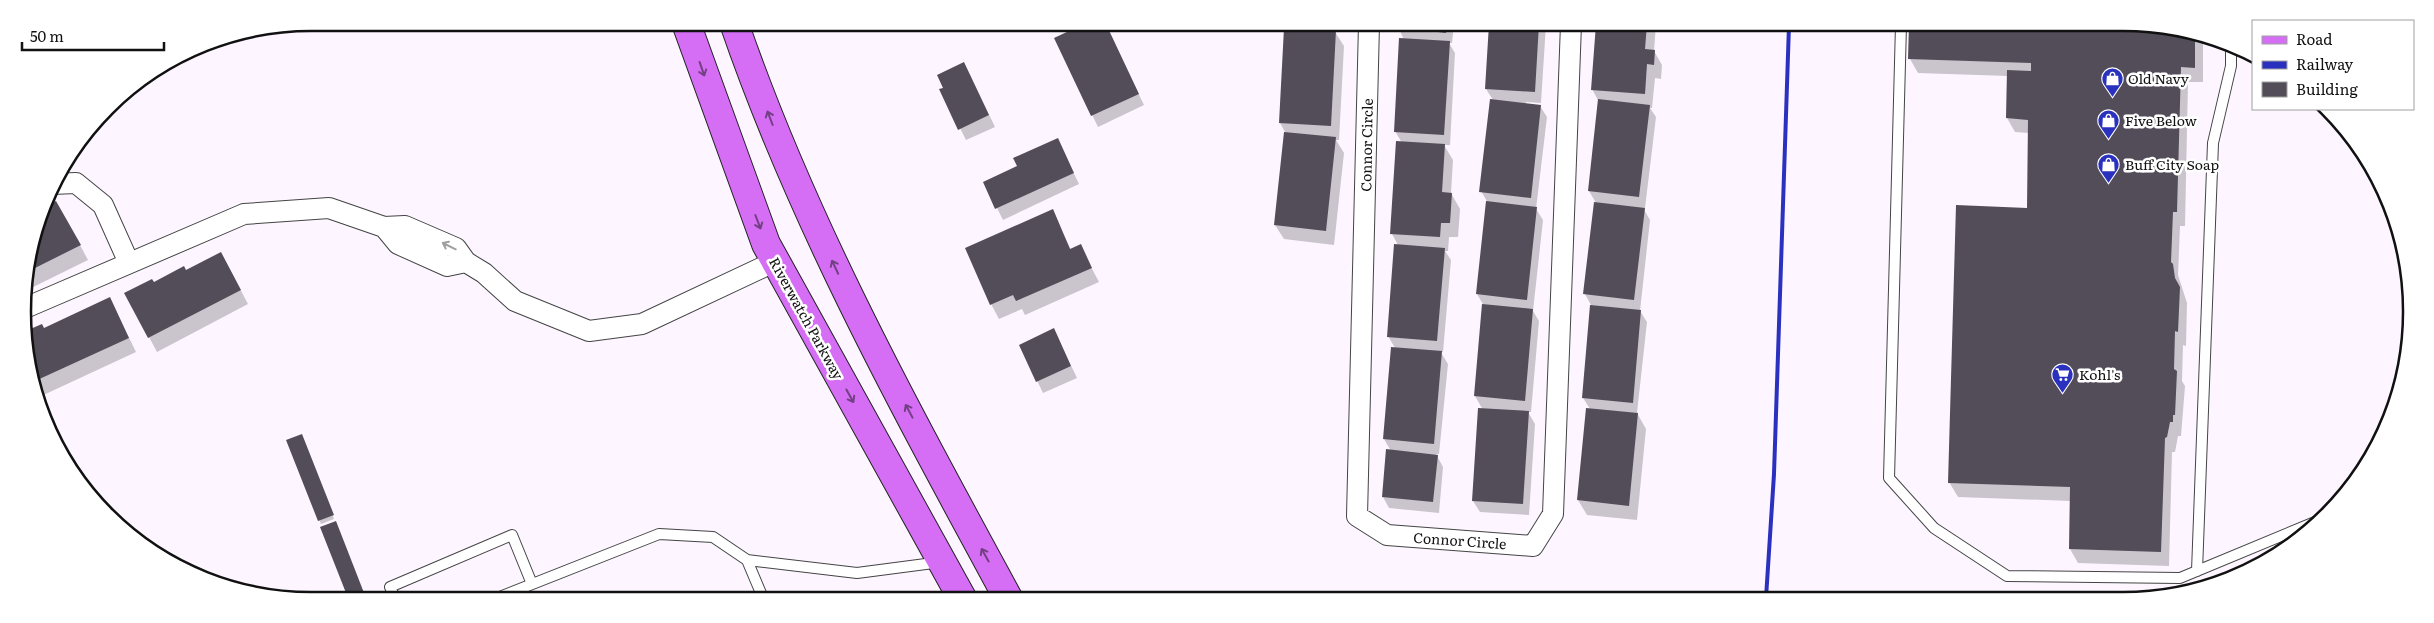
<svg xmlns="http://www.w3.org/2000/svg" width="2434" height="623" viewBox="0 0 2434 623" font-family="Literata,serif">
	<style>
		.shadow { fill: #0003 }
		.building { fill: #524d59 }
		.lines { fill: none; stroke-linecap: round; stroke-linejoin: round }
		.service-casing { stroke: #444; stroke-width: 12 }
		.minor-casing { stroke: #444; stroke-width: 22 }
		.primary-casing { stroke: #222; stroke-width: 30 }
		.service { stroke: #fff; stroke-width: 10 }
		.minor { stroke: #fff; stroke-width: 20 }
		.primary { stroke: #d56ef5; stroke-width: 28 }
		.rail { stroke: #2a31bf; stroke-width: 4 }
		.oneway { stroke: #734083 }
		.oneway2 { stroke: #a0a0a0 }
		.labels { text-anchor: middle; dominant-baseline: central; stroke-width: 5; stroke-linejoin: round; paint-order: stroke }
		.poi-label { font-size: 14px; fill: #111; stroke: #fff; text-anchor: start }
		.street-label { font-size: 14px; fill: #111; stroke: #fff }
		.rim { fill: none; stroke: #111; stroke-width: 2.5 }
	</style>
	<rect width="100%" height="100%" fill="#fdf5ff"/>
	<!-- shadow -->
	<path class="shadow" d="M1087,24H1105L1144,105L1098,127L1055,38Z
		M1397,24H1454L1452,43H1449L1455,53L1450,145H1444L1453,160L1451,193L1460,209L1458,237H1449L1448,251H1445L1451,260L1443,352L1440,351L1448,364L1439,454H1436L1443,467L1439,513L1389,508L1383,497L1391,451L1384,439L1395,348L1388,336L1398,245L1392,234L1402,143L1395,131L1404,40Z
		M1490,24H1546L1541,103L1526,102V104L1540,106L1547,117L1536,209L1543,220L1533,311L1539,321L1531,412H1528L1535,424L1529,515L1480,512L1473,501L1483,410L1475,396L1484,306L1477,294L1488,203L1481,191L1493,100L1486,89Z
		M1597,24H1656L1654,51L1662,65L1661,79L1655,78L1652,108H1650L1656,117L1645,208H1643L1650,220L1640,311L1647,322L1637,413L1646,429L1637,520L1587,515L1578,500L1587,409H1590L1583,398L1591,305L1585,294L1596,203L1589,191L1599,102L1592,89Z
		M1911,25H2161L2203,40V82H2188L2185,226H2180L2178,275L2187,303L2186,346L2183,345L2182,381L2185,386L2181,436H2178L2175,452H2172L2169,566L2078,563L2070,549L2071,501L1958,497L1949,482L2029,209V133L2015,132L2007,118L2008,76L1918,73L1910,59Z
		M1335,32L1344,46L1339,140H1336L1344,153L1334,245L1284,239L1275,225L1285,132L1280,123Z
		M970,75L995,127L966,140L941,90Z
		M1063,151L1079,184L1003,220L984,182Z
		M46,207L66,219L88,260L23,292Z
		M1052,211L1071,250L1080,246L1099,282L1025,315L1022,309L999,319L991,304Z
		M229,268L248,304L157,352L126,294L154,284Z
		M110,299L136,352L37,398L28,332L44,329Z
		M1054,330L1077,378L1043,393L1020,345Z
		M303,439L334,519L321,524L287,441Z"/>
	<!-- building -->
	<path class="building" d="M1084,24H1106L1139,94L1091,116L1054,38Z
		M1396,24H1447L1446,33L1396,27Z
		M1489,24H1539L1535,92L1485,89Z
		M1596,24H1647L1645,49L1655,50L1654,65L1647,64L1645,94L1591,90Z
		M1909,25H2161L2195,37V68L2181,67L2177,212H2173L2171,262L2173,264L2175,278L2180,287L2178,332L2175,331L2174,369L2177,371L2175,415H2173V422H2170L2167,437L2165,438L2161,552L2069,549L2070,487L1948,483L1956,205L2027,208L2028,120L2006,118L2007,70L2031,71V63L1908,59Z
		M1284,28L1336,30L1331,126L1279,123Z
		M1399,38L1450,41L1444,135L1394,132Z
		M964,62L989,115L958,130L939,89L943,88L937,75Z
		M1490,99L1541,105L1531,198L1479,192Z
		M1598,99L1650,105L1639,197L1588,191Z
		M1284,132L1336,137L1326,231L1274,225Z
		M1058,138L1074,173L995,209L983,182L1017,166L1013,158Z
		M1396,141L1445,144L1442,192L1452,193L1450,223H1441L1440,237L1390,234Z
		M56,201L81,245L29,271L46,206Z
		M1486,201L1537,207L1527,300L1476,294Z
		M1594,202L1645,208L1634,300L1583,294Z
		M1053,209L1070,249L1081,244L1092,268L1016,301L1013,295L990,305L965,248Z
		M1394,244L1445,248L1437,341L1387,337Z
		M221,252L241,290L148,338L124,293L152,279L154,282L184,266L186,270Z
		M110,297L129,338L35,381L28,330L42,324L44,328Z
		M1482,304L1533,309L1525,401L1474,396Z
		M1590,305L1641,310L1633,403L1582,398Z
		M1054,328L1071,366L1036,382L1019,345Z
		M1391,347L1442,351L1434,444L1383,439Z
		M1478,408L1529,411L1523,504L1472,501Z
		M1586,408L1638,413L1629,506L1577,500Z
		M302,434L334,515L318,521L286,440Z
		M1386,449L1438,455L1433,502L1382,497Z
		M336,521L366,598H348L320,527Z"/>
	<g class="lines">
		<defs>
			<path id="service" d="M1901,25L1889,478L1934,528L2007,576L2180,578L2322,519
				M747,560L763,598
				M2197,571L2213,143L2231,66V49
				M395,598L390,587L512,535L532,584
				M497,598L659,534L713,537L747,560L857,573L941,562"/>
			<path id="minor" d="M1369,24L1357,516L1387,535L1533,546L1553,514L1571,24
				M52,184L76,183L103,205L129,263
				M384,227L398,244L447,266L466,262
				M25,308L244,214L329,208L384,227L405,226L456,248L466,262L484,273L515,301L589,331L642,324L776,261"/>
			<path id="primary" d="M686,23L766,244L962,598
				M734,23C803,224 907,412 1008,598"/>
		</defs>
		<!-- service casing -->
		<use href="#service" class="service-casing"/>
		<!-- minor casing -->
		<use href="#minor" class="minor-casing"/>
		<!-- primary casing -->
		<use href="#primary" class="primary-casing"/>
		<!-- service -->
		<use href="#service" class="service"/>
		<!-- minor -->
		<use href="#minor" class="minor"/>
		<!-- primary -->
		<use href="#primary" class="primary"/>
		<!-- rail -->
		<path class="rail" d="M1766,598L1774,474L1789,25"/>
	</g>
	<!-- one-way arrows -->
	<defs><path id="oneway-shaft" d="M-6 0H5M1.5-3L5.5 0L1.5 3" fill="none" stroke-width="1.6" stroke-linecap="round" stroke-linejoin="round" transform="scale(1.25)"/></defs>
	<g class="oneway">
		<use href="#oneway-shaft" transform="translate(702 69) rotate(71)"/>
		<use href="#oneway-shaft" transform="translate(770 118) rotate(-111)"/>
		<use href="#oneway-shaft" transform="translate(758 222) rotate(69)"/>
		<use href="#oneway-shaft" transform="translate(835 267) rotate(-115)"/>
		<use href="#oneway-shaft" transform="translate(850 396) rotate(61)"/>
		<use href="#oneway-shaft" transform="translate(909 411) rotate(-118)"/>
		<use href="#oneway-shaft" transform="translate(985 555) rotate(-119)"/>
	</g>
	<use class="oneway2" href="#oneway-shaft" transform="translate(449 246) rotate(-154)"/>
	<!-- icons -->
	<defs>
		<symbol id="shop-pin" viewBox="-11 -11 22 30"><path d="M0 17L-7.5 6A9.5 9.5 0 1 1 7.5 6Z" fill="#2a31bf" stroke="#fff"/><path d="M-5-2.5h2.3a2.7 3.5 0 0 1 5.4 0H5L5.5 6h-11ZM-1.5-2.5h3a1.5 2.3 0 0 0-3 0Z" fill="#fff"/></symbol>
		<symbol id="supermarket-pin" viewBox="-11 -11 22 30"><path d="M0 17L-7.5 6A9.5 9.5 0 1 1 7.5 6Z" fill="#2a31bf" stroke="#fff"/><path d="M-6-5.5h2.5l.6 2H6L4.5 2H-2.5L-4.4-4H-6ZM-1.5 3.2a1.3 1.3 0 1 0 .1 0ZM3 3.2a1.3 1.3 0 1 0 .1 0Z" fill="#fff"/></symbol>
	</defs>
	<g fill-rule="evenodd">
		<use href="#shop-pin" x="2100" y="66" width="25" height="34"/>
		<use href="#shop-pin" x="2096" y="108" width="25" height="34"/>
		<use href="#shop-pin" x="2096" y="152" width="25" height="34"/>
		<use href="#supermarket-pin" x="2050" y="362" width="25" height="34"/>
	</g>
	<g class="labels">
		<!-- poi labels -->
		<g class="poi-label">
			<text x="2128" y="78">Old Navy</text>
			<text x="2125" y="120">Five Below</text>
			<text x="2125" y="164">Buff City Soap</text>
			<text x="2079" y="374">Kohl's</text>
		</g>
		<!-- street labels -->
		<g class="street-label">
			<text transform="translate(1366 145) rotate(-89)">Connor Circle</text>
			<text transform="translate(807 318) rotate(61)">Riverwatch Parkway</text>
			<text transform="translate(1460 540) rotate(4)">Connor Circle</text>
		</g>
	</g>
	<!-- crop -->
	<path d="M0 0H2434V623H0ZM311 31H2123A280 280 0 0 1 2403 311V312A280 280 0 0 1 2123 592H311A280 280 0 0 1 31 312V311A280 280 0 0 1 311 31Z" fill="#fff" fill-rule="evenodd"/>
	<path class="rim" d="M311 31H2123A280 280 0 0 1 2403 311V312A280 280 0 0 1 2123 592H311A280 280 0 0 1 31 312V311A280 280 0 0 1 311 31Z"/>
	<!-- legend -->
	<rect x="2252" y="20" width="162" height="90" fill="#ffffff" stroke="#a0a0a0"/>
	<rect x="2262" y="36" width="25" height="8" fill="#d56ef5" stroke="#a0a0a0"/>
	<text x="2296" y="45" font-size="15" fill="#111111">Road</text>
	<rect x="2262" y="61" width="25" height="8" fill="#2a31bf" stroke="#a0a0a0"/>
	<text x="2296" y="70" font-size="15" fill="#111111">Railway</text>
	<rect x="2262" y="82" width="25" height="15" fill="#524d59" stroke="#a0a0a0"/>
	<text x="2296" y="95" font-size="15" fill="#111111">Building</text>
	<!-- scale -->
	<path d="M22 42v8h142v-8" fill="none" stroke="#111111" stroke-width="2.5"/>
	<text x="30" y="42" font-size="15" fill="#111111" stroke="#ffffff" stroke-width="4" paint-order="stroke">50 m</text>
</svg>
